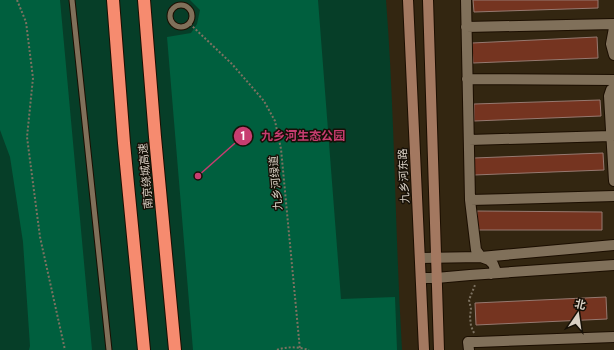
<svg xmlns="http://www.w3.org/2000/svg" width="614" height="350" viewBox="0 0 614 350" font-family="'Roboto Condensed','Noto Sans SC',sans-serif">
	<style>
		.green { fill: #063e28 }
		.forest { fill: #005f3e }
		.building { fill: #753420; stroke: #967970 }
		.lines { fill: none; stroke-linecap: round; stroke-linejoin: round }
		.lane-casing { stroke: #1b0e00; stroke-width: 7 }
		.street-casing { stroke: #1b0e00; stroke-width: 12 }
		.secondary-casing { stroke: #1b0e00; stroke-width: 12 }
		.highway-casing { stroke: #1b0e00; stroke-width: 14 }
		.path { stroke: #7d7261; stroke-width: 2; stroke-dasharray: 2 2; stroke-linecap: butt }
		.lane { stroke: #80705a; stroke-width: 5 }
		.street { stroke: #80705a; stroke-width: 10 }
		.secondary { stroke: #a37860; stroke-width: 10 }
		.highway { stroke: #f68b6f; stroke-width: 12 }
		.labels { text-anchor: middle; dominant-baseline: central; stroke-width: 3; stroke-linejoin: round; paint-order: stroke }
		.street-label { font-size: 11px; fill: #d9d0c4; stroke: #161007 }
		.leader { fill: none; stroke: #c73d70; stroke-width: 1.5 }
		.callout-dot { fill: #c73d70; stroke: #161007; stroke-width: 1.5 }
		.mark-label { font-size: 12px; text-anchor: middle; font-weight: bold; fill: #fff }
		.callout-label { font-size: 12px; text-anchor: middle; font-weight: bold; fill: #c73d70; stroke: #161007; stroke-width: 3; stroke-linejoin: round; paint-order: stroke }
	</style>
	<rect width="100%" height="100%" fill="#332611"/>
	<!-- green -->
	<path class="green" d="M0,0H386C395,116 395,233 402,350H0Z"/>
	<!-- forest -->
	<path class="forest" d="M0,0H60L92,350H29L30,346L23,242L10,157L0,130Z
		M190,0H318L341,299L395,297L397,350H193L167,37L191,33L197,24L200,10Z"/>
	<!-- building -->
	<path class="building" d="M473,0H598V8L474,12Z
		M597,37L598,58L473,63L472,43Z
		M600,100L601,116L474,121V104Z
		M603,153L604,170L474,175V158Z
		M477,211L602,212V230H477Z
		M606,297L607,319L476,325L475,303Z"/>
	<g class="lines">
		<defs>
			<path id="lane" d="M72,0L109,350
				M170 16a11 11 0 1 1 22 0a11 11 0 1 1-22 0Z"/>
			<path id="street" d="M466,0L470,200L476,250L481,257L489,260L493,264L495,269L491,274
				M466,27L614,24
				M614,28L611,44L614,55
				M467,79L614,80
				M614,88L611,90L609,96L614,181
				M469,140L611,136
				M470,200L614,196
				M420,258L481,257L614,245
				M421,278H436L470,275L614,265
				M469,350L468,342H477L614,337"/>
			<path id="secondary" d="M408,0L424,350
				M428,0L439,350"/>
			<path id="highway" d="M113,0L124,143L144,350
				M144,0L155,137L175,350"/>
		</defs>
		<!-- lane casing -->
		<use href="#lane" class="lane-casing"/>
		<!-- street casing -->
		<use href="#street" class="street-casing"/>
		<!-- secondary casing -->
		<use href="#secondary" class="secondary-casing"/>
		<!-- highway casing -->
		<use href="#highway" class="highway-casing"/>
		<!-- path -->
		<path class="path" d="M17,0L26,22L33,78L27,137L40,237L65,350
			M190,24L232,64L264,101L275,121L281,149L300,350
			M474,333L471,326L470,317L471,309L469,300L475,285L476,284
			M277,350C287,346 299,347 309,350"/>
		<!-- lane -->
		<use href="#lane" class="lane"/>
		<!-- street -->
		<use href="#street" class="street"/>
		<!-- secondary -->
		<use href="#secondary" class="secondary"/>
		<!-- highway -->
		<use href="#highway" class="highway"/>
	</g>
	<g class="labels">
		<!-- street labels -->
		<g class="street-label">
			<text transform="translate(146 176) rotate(-95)">南京绕城高速</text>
			<text transform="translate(404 176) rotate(-93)">九乡河东路</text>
			<text transform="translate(276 183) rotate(-95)">九乡河绿道</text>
		</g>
	</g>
	<!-- callouts -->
	<path class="leader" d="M198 176L243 136"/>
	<g class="callout-dot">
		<circle cx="198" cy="176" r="4"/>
		<circle cx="243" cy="136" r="10"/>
	</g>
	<g class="mark-label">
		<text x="243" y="140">1</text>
	</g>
	<g class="callout-label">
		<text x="303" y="140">九乡河生态公园</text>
	</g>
	<!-- north arrow -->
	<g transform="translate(578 314) rotate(13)" stroke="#161007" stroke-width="3" paint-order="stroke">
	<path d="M0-3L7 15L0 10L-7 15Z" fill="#d9d0c4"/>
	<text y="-6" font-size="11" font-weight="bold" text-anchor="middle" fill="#d9d0c4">北</text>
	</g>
</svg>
